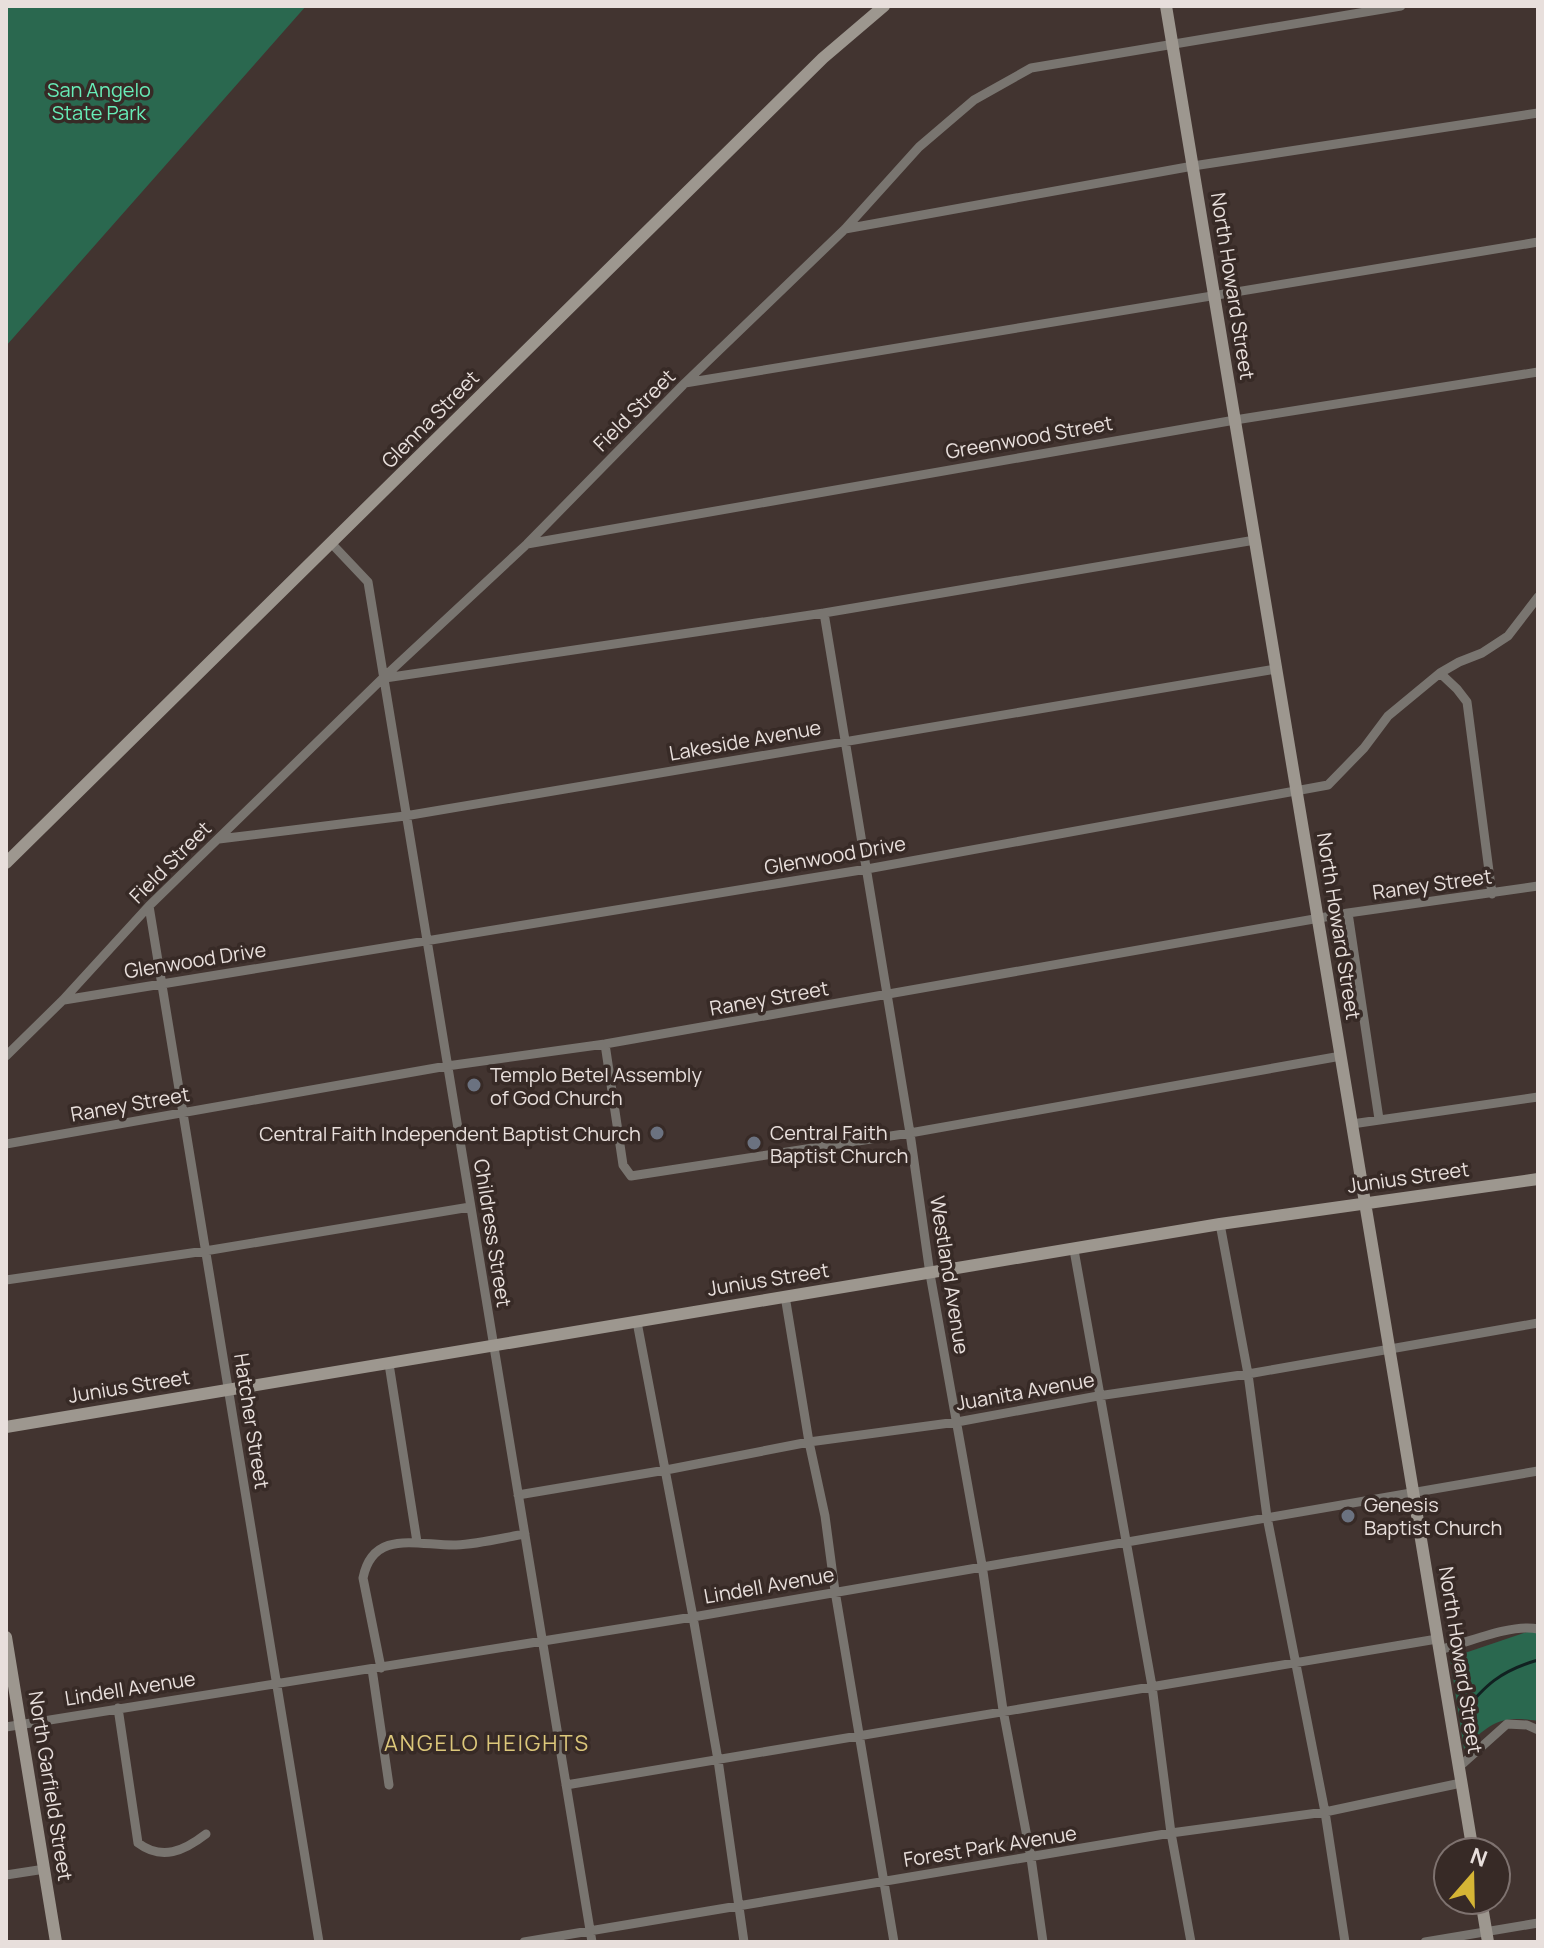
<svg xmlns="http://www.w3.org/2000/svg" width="1544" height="1948" viewBox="0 0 1544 1948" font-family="Manrope,sans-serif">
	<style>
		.green { fill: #2a684f }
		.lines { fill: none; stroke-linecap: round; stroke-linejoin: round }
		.stream { stroke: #112121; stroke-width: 3 }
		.street { stroke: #797570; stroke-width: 9 }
		.secondary { stroke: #9d978f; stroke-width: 12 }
		.worship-dot { fill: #6b7280; stroke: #372a26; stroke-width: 3 }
		.labels { text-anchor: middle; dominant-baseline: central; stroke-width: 7; stroke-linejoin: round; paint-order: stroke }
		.park-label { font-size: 20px; fill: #67ecb7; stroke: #372a26 }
		.street-label { font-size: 20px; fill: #e8dfdc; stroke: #372a26 }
		.poi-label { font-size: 20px; fill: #e8dfdc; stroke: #372a26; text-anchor: start }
		.neighbourhood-label { font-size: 22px; letter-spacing: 2px; fill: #ddc87b; stroke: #372a26 }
	</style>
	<rect width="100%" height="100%" fill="#423430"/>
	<!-- green -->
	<path class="green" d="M6,6H306L6,346Z
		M1530,1631L1538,1633V1721C1500,1715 1490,1723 1464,1749L1450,1658Z"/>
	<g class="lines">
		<!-- stream -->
		<path class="stream" d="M1461,1715C1485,1685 1500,1671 1538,1660"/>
		<!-- street -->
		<path class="street" d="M845,229L1193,166L1538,113
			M685,383L1538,242
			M332,544L368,582L592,1942
			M527,544L1235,420L1538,372
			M824,613L910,1133L930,1274L982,1565L1003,1710L1031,1858L1043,1942
			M1440,673L1457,689L1467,702L1492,894
			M385,678L824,613L1255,540
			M219,839L405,816L1276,669
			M149,906L319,1942
			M1348,913L1379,1119
			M64,1000L867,869L1328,785L1364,748L1388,716L1440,673L1459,662L1482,653L1508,636L1538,597
			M605,1044L623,1165L631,1176L910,1133L1341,1056
			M6,1056L63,1000L149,906L383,678L527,544L685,383L845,229L919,147L974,100L1031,68L1401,6
			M1352,1124L1538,1097
			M6,1144L447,1066L605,1044L1348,913L1538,886
			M1220,1224L1248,1374L1267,1517L1325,1812L1345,1942
			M1074,1250L1152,1686L1171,1833L1191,1942
			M6,1280L205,1251L470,1207
			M785,1296L809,1442L825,1516L835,1591L894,1942
			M637,1322L693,1617L718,1760L744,1942
			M389,1364L417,1542
			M518,1495L666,1470L809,1442L957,1422L1098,1396L1248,1374L1538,1323
			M1439,1650C1466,1643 1512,1623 1538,1629
			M381,1668L363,1578C373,1528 419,1546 456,1545C479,1544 502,1538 525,1534
			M372,1669L389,1785
			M118,1708L138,1843C162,1861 184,1851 206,1834
			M6,1727L693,1617L1538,1471
			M1459,1767L1507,1724L1527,1725L1538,1730
			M566,1785L1437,1639
			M6,1875L45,1869
			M524,1942L1171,1833L1325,1812L1461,1783
			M1425,1942L1538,1923"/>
		<!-- secondary -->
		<path class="secondary" d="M1166,6L1473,1852
			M6,863L823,58L884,6
			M6,1427L1220,1224L1538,1179
			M6,1637L56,1942
			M1481,1900L1488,1942"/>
	</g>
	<!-- markers -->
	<g class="worship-dot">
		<circle cx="474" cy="1085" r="8"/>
		<circle cx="657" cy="1133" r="8"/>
		<circle cx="754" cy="1143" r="8"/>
		<circle cx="1348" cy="1516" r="8"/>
	</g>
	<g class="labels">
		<!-- park labels -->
		<g class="park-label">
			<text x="99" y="89">San Angelo<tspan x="99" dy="23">State Park</tspan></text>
		</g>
		<!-- street labels -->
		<g class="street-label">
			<text transform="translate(1233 286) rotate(81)">North Howard Street</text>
			<text transform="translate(634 410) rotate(-45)">Field Street</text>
			<text transform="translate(430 419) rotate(-45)">Glenna Street</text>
			<text transform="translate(1029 437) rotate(-10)">Greenwood Street</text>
			<text transform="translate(745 740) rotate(-10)">Lakeside Avenue</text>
			<text transform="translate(835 855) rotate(-10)">Glenwood Drive</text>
			<text transform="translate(170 862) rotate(-45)">Field Street</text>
			<text transform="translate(1432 884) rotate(-8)">Raney Street</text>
			<text transform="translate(1339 926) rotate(81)">North Howard Street</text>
			<text transform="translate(195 960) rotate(-9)">Glenwood Drive</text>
			<text transform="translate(769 998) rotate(-10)">Raney Street</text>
			<text transform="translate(130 1104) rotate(-10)">Raney Street</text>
			<text transform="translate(1408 1177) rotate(-8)">Junius Street</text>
			<text transform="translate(493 1233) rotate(81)">Childress Street</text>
			<text transform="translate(950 1275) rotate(81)">Westland Avenue</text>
			<text transform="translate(768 1279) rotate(-9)">Junius Street</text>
			<text transform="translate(129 1386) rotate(-9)">Junius Street</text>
			<text transform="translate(1025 1391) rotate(-10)">Juanita Avenue</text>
			<text transform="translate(252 1421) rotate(81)">Hatcher Street</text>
			<text transform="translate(769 1585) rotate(-10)">Lindell Avenue</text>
			<text transform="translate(1461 1660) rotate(81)">North Howard Street</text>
			<text transform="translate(130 1688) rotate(-9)">Lindell Avenue</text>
			<text transform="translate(51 1786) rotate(81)">North Garfield Street</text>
			<text transform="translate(990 1846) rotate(-9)">Forest Park Avenue</text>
		</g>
		<!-- poi labels -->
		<g class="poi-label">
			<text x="490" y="1074">Templo Betel Assembly<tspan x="490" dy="23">of God Church</tspan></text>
			<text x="770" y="1132">Central Faith<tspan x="770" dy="23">Baptist Church</tspan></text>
			<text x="641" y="1133" text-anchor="end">Central Faith Independent Baptist Church</text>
			<text x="1364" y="1504">Genesis<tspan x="1364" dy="23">Baptist Church</tspan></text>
		</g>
		<!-- neighbourhood labels -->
		<g class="neighbourhood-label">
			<text x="487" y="1743">ANGELO HEIGHTS</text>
		</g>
	</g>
	<!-- border -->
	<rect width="1544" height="1948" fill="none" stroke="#e8dfdc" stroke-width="16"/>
	<!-- north arrow -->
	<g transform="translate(1472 1876) rotate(20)"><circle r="38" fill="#372a26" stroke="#7e726f" stroke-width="2"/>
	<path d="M0-6L14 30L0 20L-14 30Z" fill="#d5b535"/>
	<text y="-12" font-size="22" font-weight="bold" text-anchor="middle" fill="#e8dfdc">N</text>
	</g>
</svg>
